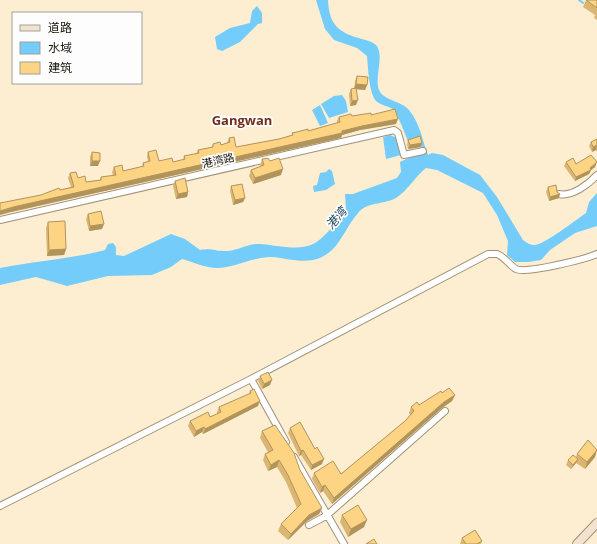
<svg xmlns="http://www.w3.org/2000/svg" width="597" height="544" viewBox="0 0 597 544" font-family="'Open Sans','Noto Sans SC',sans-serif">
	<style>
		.water { fill: #73ccfa }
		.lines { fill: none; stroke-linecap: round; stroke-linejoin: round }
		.stream { stroke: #73ccfa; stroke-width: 2 }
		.street-casing { stroke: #a09278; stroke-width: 8 }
		.secondary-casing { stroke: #a09278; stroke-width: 10 }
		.street { stroke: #fff; stroke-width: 6 }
		.secondary { stroke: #f4e2d1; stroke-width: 8 }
		.wall { fill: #dab672 }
		.shaded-wall { fill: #b1945c }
		.building { fill: #fdd484; stroke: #b1945c }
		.labels { text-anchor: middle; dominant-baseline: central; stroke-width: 3.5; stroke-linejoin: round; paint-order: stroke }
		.street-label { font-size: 11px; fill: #19140a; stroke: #fdfdfd }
		.water-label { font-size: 12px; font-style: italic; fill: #173e51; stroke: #fdfdfd }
		.quarter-label { font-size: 13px; font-weight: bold; fill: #72301a; stroke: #fdfdfd }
	</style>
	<rect width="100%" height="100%" fill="#fdeed1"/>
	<!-- water -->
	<path class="water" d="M316,0H328C329,25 339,33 362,39C366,40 373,42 376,45C385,55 374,77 379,90C384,101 402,101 409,110C420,123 422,140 428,155L432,153L443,155L480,175L497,197L523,240C527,243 530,245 535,245C545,244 576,220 586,213L589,202L597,193V226L575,233L550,250L541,260L528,262H515L507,255L508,241L497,215L483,193L437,170L426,168C415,177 408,190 396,198C385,204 372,202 362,209C358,212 355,217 352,221C343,234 337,250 322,257C306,265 287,258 271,257C252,257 234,268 217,268C205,268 194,262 182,259L171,267L152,275L108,276L67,286L36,277L0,285V268C35,261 71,259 105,250L108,244L113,243L116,247V255L124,256L171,234L185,239L200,250C212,248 214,251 224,251C237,252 247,243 260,244C277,245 299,252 315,243C329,234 336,221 346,209L345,194H353L397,178L401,172L400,162L423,151L421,144L408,142C407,137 396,111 393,109C388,106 380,105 376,101C369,93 368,67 367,56L357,48L334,40L325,29Z
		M257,6L262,13V23L258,24L240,42L222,51L217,49L215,37L230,28L250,23L252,11Z
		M342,95L346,101L348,112L329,118L321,104L334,96Z
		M320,105L328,123L320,126L312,110Z
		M390,135L397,138L401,155L386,159L383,137Z
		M329,169L332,171L335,184L326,190L314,192L313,186L317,185L320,173L326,172Z"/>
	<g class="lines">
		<!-- stream -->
		<path class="stream" d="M579,0L583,3"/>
		<defs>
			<path id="street" d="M559,194C572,197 589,184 597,175
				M0,220L394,130L398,133L404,155L423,151
				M251,379L286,442
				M294,457L344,544
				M0,506L251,379L488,254H497C505,257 509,265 516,269C526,274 586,259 597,254
				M309,525L326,516L445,411"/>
			<path id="secondary" d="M577,544L597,523"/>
		</defs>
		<!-- street casing -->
		<use href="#street" class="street-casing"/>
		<!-- secondary casing -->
		<use href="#secondary" class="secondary-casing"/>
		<!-- street -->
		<use href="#street" class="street"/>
		<!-- secondary -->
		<use href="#secondary" class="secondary"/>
	</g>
	<!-- wall -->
	<path class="wall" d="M586,0H597V20L594,18L595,15L583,7Z
		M357,76L367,85L365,90L356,89V105L350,106L349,94L351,89H354L355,81Z
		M371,115L396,124L360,130L342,135L341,138L11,212L41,195L71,187L68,178L70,173L86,182L100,180L101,177L113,176L112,172L114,167L123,171L142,167L143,163L148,162L147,156L148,152L159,161L173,162L183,160L184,156L196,154L198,150L212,147L213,144L221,145L227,143L229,138L236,147L279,139L292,135V133L308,131L337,123V121L339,117Z
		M597,139V152L596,150L592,152L589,146L591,142Z
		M408,140L421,147L408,149L407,145Z
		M92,152L98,166H90V157Z
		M262,159L270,161L281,175L253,184L249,176L251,170L260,167V165Z
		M566,162L576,164L595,167L591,170L589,174L575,181L564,166Z
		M175,181L188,192L187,197L176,199L173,186Z
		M231,186L245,198L243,202L233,205L230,191Z
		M548,187L557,192L559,198L549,201L546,192Z
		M88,214L102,229L89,231L86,219Z
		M48,222L66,249L64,255L47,256L46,228Z
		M260,376L270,385L262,389L258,381Z
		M250,391L258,406L203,434L202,432L194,437L188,426L190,421L210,417L217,414V412L219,407L249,394Z
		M442,393L455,395L452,401L442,408L332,504L323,491L320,493L312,479L314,473L341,474L405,421L410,415L409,413L411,407L419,405Z
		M290,428L322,464L311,470L301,455L299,456L288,433Z
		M262,431L300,470L322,508L319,514L307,521L288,540L278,531L281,524L297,508L286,482L277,467L268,471L263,460L265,454L268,452L260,438Z
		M577,454L595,457L585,469L576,463L571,469L566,465L568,460L576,457Z
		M342,515L364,527L348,537L340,522Z
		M462,538L482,541L481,544H460Z"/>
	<!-- shaded-wall -->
	<path class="shaded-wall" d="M356,84L367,85L365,90L354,89Z
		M358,100L356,105L350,106L352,101Z
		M398,119L396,124L360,130L342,135L341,138L11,212L0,215V211L13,207L362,126Z
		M422,143L421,147L408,149L410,145Z
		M597,145L596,150L592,152L593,147Z
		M92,161H100L98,166H90Z
		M597,162L595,167L591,170L589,174L575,181L576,177L590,168Z
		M283,169L281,175L253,184L255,178Z
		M188,192L187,197L176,199L178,194Z
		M560,194L559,198L549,201L550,197Z
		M245,198L243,202L233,205L235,200Z
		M104,224L102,229L89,231L90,226Z
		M66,249L64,255L47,256L49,250Z
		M272,380L270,385L262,389L264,384Z
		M455,395L452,401L442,408L332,504L334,498L444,402Z
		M260,401L258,406L203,434L205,429Z
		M204,427L202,432L194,437L196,431Z
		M303,450L301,455L299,456L301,451Z
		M597,450L595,457L585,469L587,462Z
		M324,459L322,464L311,470L312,465Z
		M578,459L576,463L571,469L573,465Z
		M279,460L277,467L268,471L271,465Z
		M325,485L323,491L320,493L322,487Z
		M322,508L319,514L307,521L288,540L291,534L309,515Z
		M367,520L364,527L348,537L351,529Z"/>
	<!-- building -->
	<path class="building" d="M586,0H597V8Z
		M357,76L368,77L367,85L356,84Z
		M356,88L358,100L352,101L351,89Z
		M395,109L398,119L362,126L342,131V133L13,207L0,211V203L41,195L59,188L60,190L74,187L70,173L76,172L78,178L85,176L86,182L101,180V177L116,175L114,167L122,165L123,171L144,166L143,163L150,161L148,152L156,150L159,161L172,158L173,162L185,159L184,156L199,153L198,150L213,147V144L220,142L221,145L230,142L229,138L234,137L236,147L279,139L293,135L292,133L297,132L308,129V131L340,122L339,117L351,114L352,116L371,113V115Z
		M420,136L422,143L410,145L408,140Z
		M597,139V145L593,147L591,142Z
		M92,152L100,153V161H92Z
		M591,155L597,162L590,168L591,170L576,177L566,162L573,158L576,164Z
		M268,158L270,161L279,158L283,169L255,178L251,170L264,165L262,159Z
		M185,178L188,192L178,194L175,181Z
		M242,184L245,198L235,200L231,186Z
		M556,185L557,192L560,194L550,197L548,187Z
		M101,211L104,224L90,226L88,214Z
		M65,221L66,249L49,250L48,222Z
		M268,372L272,380L264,384L260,376Z
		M449,388L455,395L444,402L334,498L325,485L322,487L314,473L333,461L341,474L405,421L414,411L411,407L417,402L419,405L441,391L442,393Z
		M254,389L260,401L205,429L204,427L196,431L190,421L208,412L210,417L221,412L219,407L251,393L250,391Z
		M300,422L315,449L317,447L324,459L312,465L303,450L301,451L290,428Z
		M275,425L294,453L300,470L322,508L309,515L291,534L281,524L301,504L288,475L279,460L271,465L265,454L273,450L262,431Z
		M588,440L597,450L587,462L577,454Z
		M573,455L578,459L573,465L568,460Z
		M358,505L367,520L351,529L342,515Z
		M475,530L482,541L477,544H466L462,538Z
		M374,539L377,544H366Z"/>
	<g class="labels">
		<!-- street labels -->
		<g class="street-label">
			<text transform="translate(218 160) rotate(-13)">港湾路</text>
		</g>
		<!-- water labels -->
		<g class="water-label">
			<text transform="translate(336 218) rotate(-50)">港湾</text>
		</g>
		<!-- quarter labels -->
		<g class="quarter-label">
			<text x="242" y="120">Gangwan</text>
		</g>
	</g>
	<!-- legend -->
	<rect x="12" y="12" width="130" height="72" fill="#fdfdfd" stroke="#a2a09c"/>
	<rect x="20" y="25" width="20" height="6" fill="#f4e2d1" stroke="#a2a09c"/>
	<text x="48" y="32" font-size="12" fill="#19140a">道路</text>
	<rect x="20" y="42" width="20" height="12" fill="#73ccfa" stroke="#a2a09c"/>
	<text x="48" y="52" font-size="12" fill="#19140a">水域</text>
	<rect x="20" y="62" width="20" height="12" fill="#fdd484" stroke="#a2a09c"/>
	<text x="48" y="72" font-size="12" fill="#19140a">建筑</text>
</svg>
